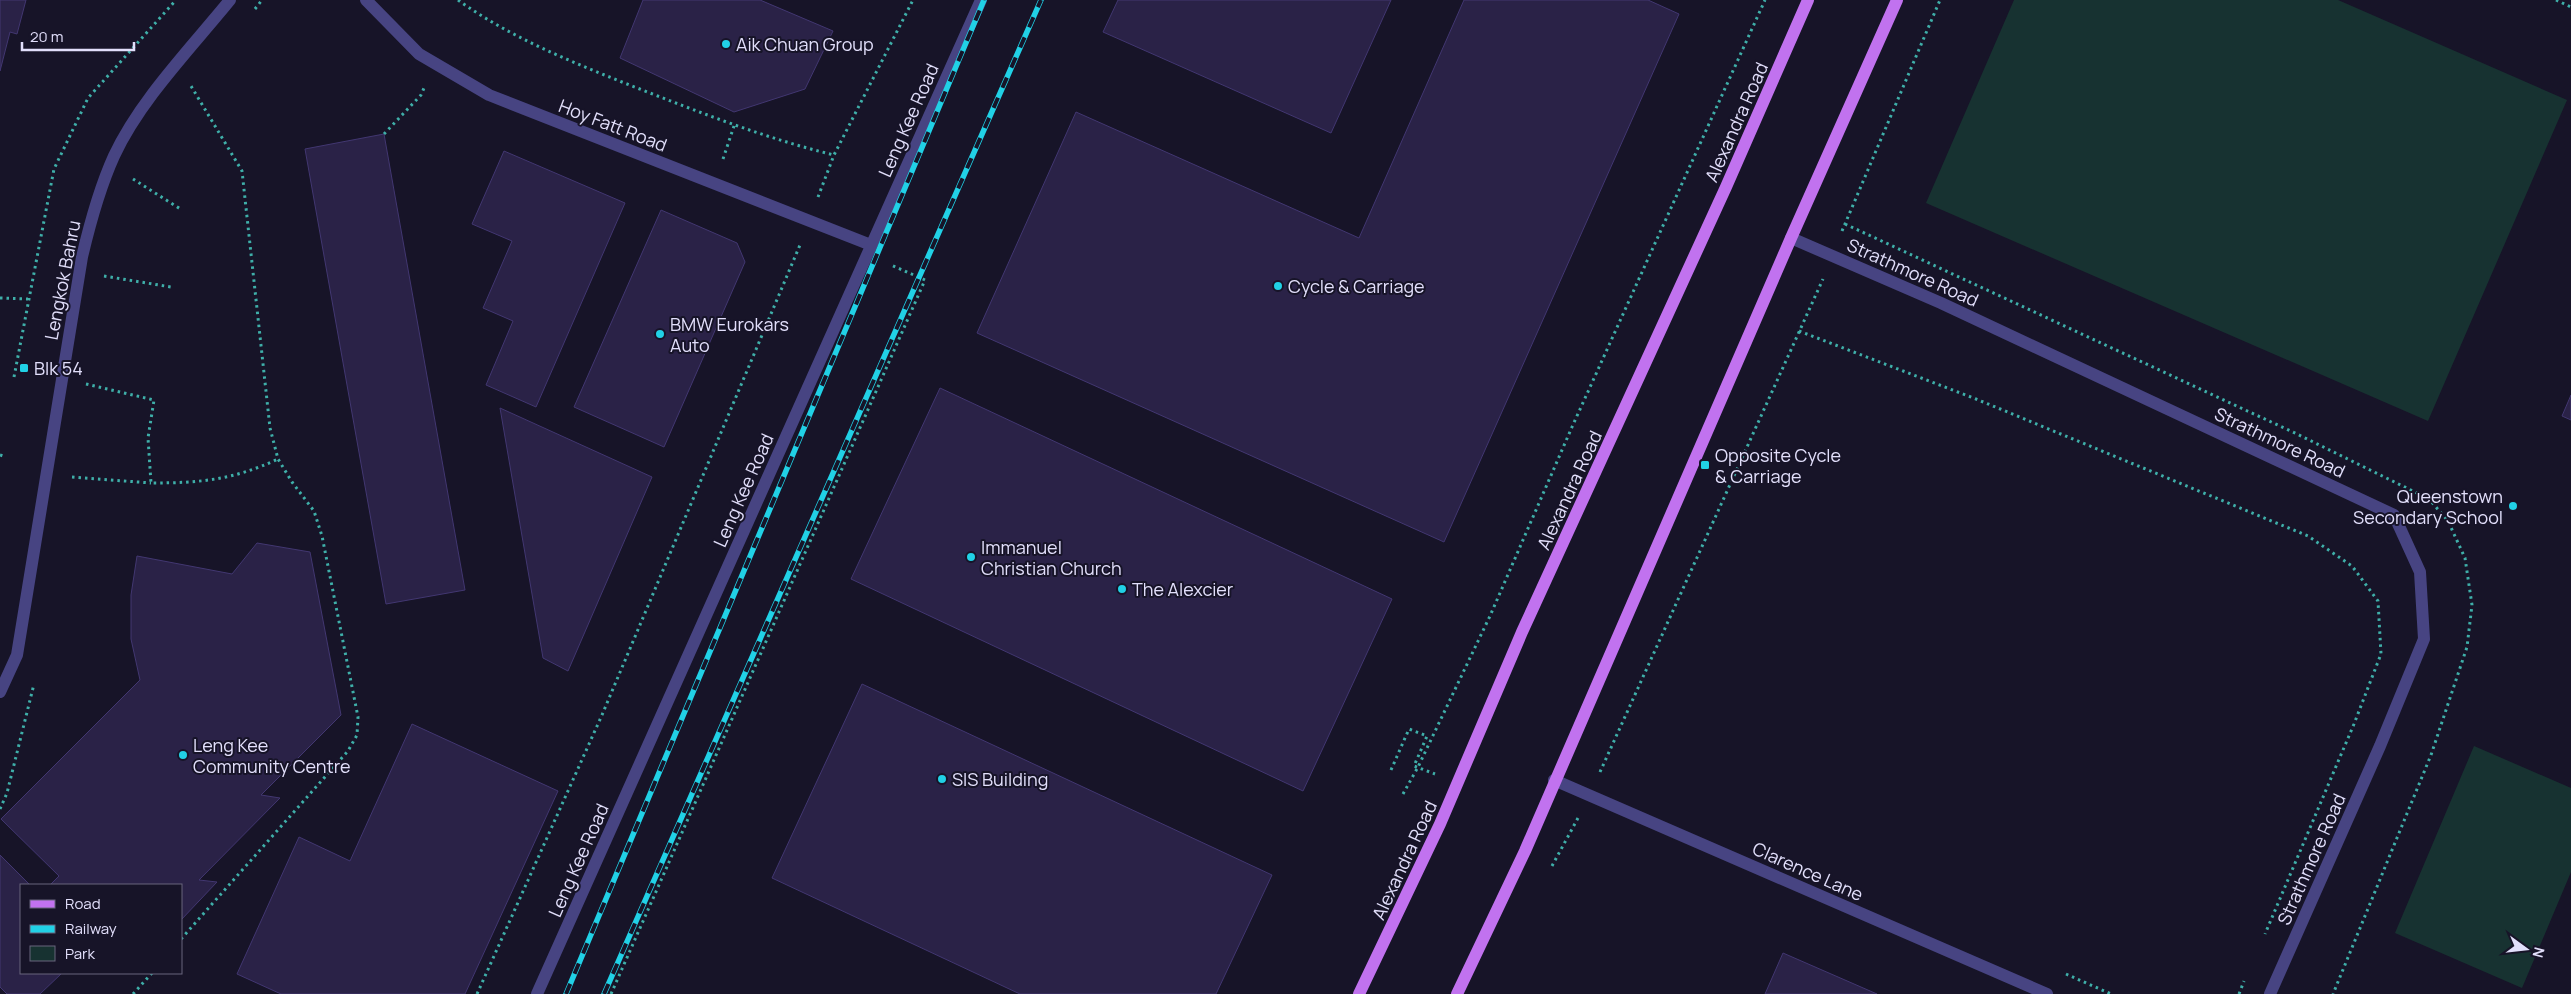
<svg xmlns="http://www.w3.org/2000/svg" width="2571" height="994" viewBox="0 0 2571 994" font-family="Manrope,sans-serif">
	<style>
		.park { fill: #173231 }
		.building { fill: #2a2247; stroke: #423771 }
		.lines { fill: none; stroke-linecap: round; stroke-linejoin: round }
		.path { stroke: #3fafa9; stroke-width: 3; stroke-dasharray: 2.5 4; stroke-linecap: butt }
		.minor { stroke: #474482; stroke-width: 12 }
		.major { stroke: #c172ef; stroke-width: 12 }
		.rail-casing { stroke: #21d1e6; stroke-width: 5.5 }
		.rail { stroke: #171428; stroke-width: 4; stroke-dasharray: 11; stroke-linecap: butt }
		.poi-dot { fill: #21d1e6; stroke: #171428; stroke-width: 2 }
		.labels { text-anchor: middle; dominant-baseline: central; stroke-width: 4; stroke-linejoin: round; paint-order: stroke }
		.poi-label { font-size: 18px; fill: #e2dffb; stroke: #171428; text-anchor: start }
		.street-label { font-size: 18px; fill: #e2dffb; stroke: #171428 }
	</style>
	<rect width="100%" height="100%" fill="#171428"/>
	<!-- park -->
	<path class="park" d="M2014,0H2338L2567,100L2428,421L1926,203Z
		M2474,746L2571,788V872L2522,988L2395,933Z"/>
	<!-- building -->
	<path class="building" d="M0,0H26L17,34L10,32L0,71Z
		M643,0H760L833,31L805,89L734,112L620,58Z
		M1118,0H1391L1331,133L1103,32Z
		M1464,0H1648L1679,14L1444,542L977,333L1076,112L1359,238Z
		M384,134L465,590L386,604L305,149Z
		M504,151L625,203L536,407L486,385L513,321L483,308L512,241L472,224Z
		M661,210L737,243L745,262L664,447L574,407Z
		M940,388L1392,599L1303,791L851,579Z
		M2571,395V420L2562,416Z
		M500,408L652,477L568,671L543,658Z
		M257,543L310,552L341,715L261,795L280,798L199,880L217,882L181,920V885H50L59,876L1,819L140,680L131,639V595L137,556L232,574Z
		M862,684L1272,875L1216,994H1020L772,878Z
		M412,724L558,791L465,994H281L237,974L299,837L350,861Z
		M0,855L30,885H21V973H62L40,994H7L0,987Z
		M1783,953L1877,994H1765Z"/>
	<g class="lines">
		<!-- path -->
		<path class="path" d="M458,0C511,38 572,62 632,86C699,112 764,138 834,155
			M2556,0L2571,7
			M255,9L262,0
			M384,134L421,95L424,88
			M723,159L734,126
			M133,179L182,210
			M818,197L834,155L913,0
			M1845,224L2297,434L2429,499L2448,521L2465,558L2472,605L2467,647L2431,755L2333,994
			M1842,231L1940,0
			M104,276L171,287
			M0,298L28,299
			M1799,331L1976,399L2308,536L2352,566L2378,601L2381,654L2354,724L2265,934
			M14,377L54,169L88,98L176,0
			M86,384L154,400L148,438L151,483C200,483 233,480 278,459
			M0,455L3,456
			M72,477L151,483
			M1391,770L1409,729L1427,736L1414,766L1435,774
			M1600,772L1823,279
			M1403,794L1418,767L1490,616L1572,427L1765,0
			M0,809L7,793L34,684
			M1552,866L1578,818
			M181,939L348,751L357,735L358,717L322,536L314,511L292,482L278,459L270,428L242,171L191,86
			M2066,974L2111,994
			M133,994L152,973
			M477,994L602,715L800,245
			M611,994L925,280L891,265
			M2239,994L2244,981"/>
		<!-- minor -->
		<path class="minor" d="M366,0L419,54L489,95L871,245
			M1791,238L1941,303L2394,515L2420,572L2424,639L2380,746L2270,994
			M0,692L17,655L82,257C90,223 99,189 114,156C140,100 191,48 230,0
			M1554,780L2047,994
			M537,994L981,0"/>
		<!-- major -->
		<path class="major" d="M1359,994L1440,824L1522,632L1726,187L1808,0
			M1457,994L1525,851L1791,238L1897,0"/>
		<defs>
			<path id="rail" d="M566,994L984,0
				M604,994L1041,0"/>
		</defs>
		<!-- rail casing -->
		<use href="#rail" class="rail-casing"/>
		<!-- rail -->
		<use href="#rail" class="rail"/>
	</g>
	<!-- markers -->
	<g class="poi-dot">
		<circle cx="726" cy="44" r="5"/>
		<circle cx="1278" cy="286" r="5"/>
		<circle cx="660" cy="334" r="5"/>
		<rect x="19" y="363" width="10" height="10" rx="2.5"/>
		<rect x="1700" y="460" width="10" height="10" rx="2.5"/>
		<circle cx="2513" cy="506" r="5"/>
		<circle cx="971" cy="557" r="5"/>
		<circle cx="1122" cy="589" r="5"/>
		<circle cx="183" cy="755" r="5"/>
		<circle cx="942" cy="779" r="5"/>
	</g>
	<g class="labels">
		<!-- poi labels -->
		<g class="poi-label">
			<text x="736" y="44">Aik Chuan Group</text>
			<text x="1288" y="286">Cycle &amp; Carriage</text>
			<text x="670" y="324">BMW Eurokars<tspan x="670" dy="21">Auto</tspan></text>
			<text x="34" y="368">Blk 54</text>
			<text x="1715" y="455">Opposite Cycle<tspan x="1715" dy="21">&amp; Carriage</tspan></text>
			<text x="2503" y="496" text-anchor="end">Queenstown<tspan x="2503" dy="21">Secondary School</tspan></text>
			<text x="981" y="547">Immanuel<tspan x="981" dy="21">Christian Church</tspan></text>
			<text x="1132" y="589">The Alexcier</text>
			<text x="193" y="745">Leng Kee<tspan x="193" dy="21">Community Centre</tspan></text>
			<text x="952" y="779">SIS Building</text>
		</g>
		<!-- street labels -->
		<g class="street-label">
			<text transform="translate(908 120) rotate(-66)">Leng Kee Road</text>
			<text transform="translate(1736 122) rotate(-66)">Alexandra Road</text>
			<text transform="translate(613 125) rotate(21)">Hoy Fatt Road</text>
			<text transform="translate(1913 272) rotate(24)">Strathmore Road</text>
			<text transform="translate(62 280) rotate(-79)">Lengkok Bahru</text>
			<text transform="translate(2280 442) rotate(25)">Strathmore Road</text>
			<text transform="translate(743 490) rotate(-66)">Leng Kee Road</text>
			<text transform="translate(1569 490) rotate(-65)">Alexandra Road</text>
			<text transform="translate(2311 859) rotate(-66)">Strathmore Road</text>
			<text transform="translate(578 860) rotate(-66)">Leng Kee Road</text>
			<text transform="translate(1404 860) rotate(-65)">Alexandra Road</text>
			<text transform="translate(1808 871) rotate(24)">Clarence Lane</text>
		</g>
	</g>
	<!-- legend -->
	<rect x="20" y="884" width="162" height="90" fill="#171428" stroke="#68657c"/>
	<rect x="30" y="900" width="25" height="8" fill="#c172ef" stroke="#68657c"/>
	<text x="65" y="909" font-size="15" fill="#e2dffb">Road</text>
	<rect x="30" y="925" width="25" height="8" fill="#21d1e6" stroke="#68657c"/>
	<text x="65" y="934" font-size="15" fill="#e2dffb">Railway</text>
	<rect x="30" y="946" width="25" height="15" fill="#173231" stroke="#68657c"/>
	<text x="65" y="959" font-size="15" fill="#e2dffb">Park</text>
	<!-- north arrow -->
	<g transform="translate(2526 949) rotate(105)" stroke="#171428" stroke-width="4" paint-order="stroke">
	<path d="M0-4L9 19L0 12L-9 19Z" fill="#e2dffb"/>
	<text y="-8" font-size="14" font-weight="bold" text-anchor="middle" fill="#e2dffb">N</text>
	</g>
	<!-- scale -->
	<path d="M22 42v8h112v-8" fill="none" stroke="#e2dffb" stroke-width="2.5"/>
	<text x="30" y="42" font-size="15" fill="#e2dffb" stroke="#171428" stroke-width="4" paint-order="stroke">20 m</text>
</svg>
